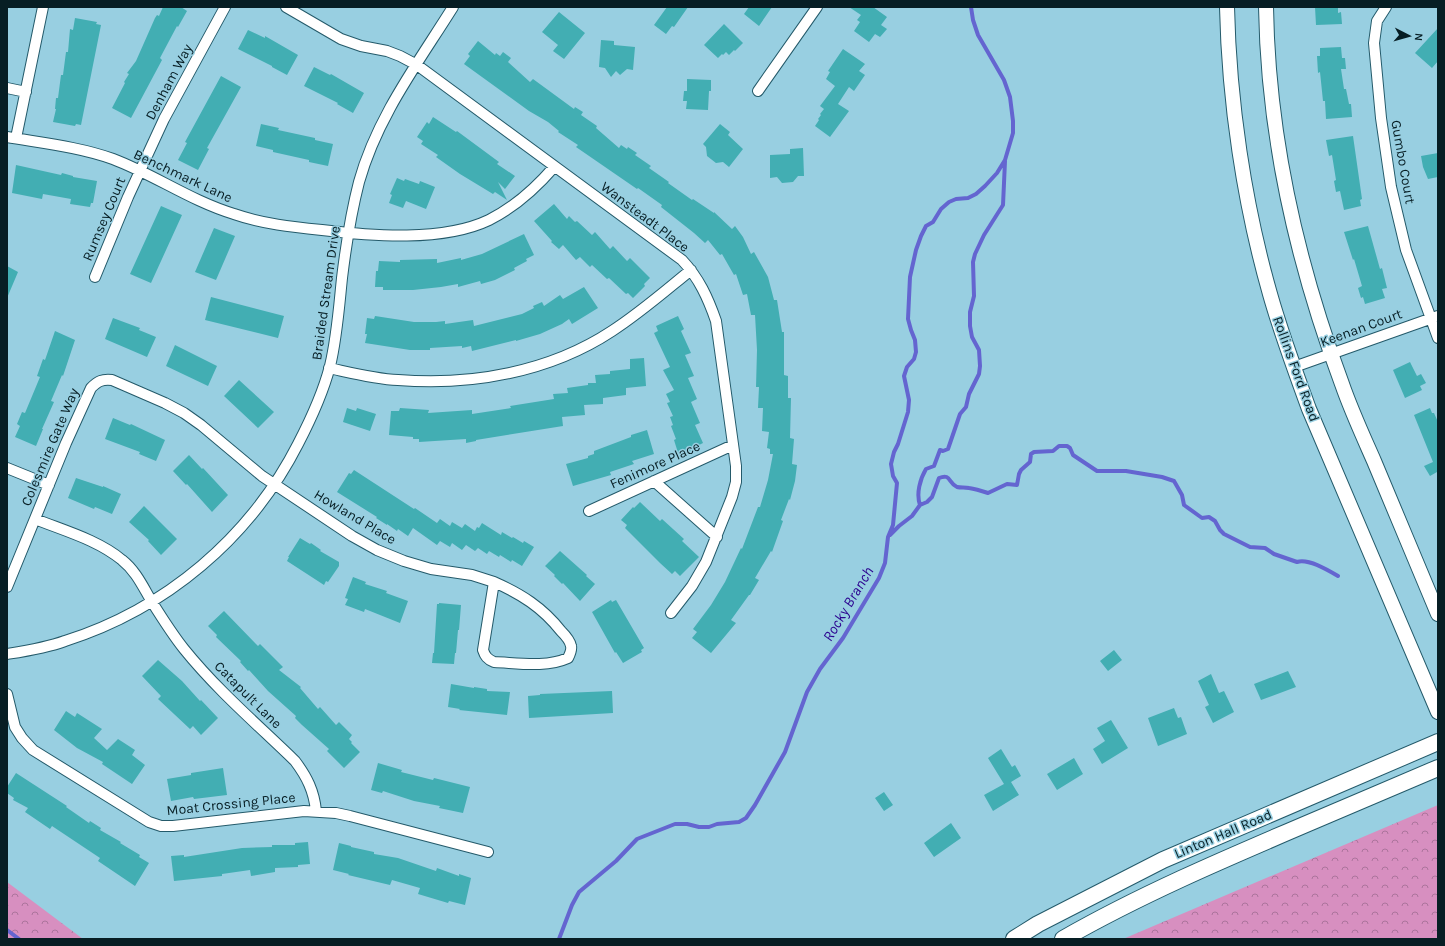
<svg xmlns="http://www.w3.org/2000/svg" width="1445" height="946" viewBox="0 0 1445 946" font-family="Karla,sans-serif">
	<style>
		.forest { fill: url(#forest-crowns) }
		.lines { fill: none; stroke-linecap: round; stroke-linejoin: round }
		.stream { stroke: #6465d0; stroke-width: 4 }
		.building { fill: #42aeb3 }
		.minor-casing { stroke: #245a6a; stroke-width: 12 }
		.secondary-casing { stroke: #245a6a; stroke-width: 16 }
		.primary-casing { stroke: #245a6a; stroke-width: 18 }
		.minor { stroke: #fff; stroke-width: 10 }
		.secondary { stroke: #fff; stroke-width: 14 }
		.primary { stroke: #fff; stroke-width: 16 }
		.labels { text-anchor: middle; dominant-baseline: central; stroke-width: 3; stroke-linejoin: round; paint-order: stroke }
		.street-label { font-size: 14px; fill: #071e24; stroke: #98cfe1 }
		.water-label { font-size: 15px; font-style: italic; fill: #2c0590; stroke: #98cfe1 }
	</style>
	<defs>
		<pattern id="forest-crowns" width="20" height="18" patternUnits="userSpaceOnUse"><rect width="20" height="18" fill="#d78fc0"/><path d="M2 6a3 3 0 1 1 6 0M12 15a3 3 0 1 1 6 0" fill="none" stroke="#ac749c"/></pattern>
	</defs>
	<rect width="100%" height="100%" fill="#98cfe1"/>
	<!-- forest -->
	<path class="forest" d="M1438,805V939H1123Z
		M7,882L83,939H7Z"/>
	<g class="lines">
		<!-- stream -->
		<path class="stream" d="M920,505C916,494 920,479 926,469L934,466L940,450L943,451L948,449L960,414L966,407L969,394L979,374L980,366L979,350L972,337L970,326V312L974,296L973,262L975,254L984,235L1003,205L1005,161
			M890,535L899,526L912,516L920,505L927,502L932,497L939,478C951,473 948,483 957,487C961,488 965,487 969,488C976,489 982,491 988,493L1007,484L1017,485L1019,474L1021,470L1030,462L1031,454L1034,452L1053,451L1059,446H1067L1070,448L1073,455L1097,471H1126L1162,477L1174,481L1182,495L1184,505L1202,518L1209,517L1215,521L1220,530L1224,534L1250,547L1265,548L1274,554L1297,562C1308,558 1328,570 1338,576
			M7,930L19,939
			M559,939L572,905L579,892L616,861L637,839L675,824H687L699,827H709L717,824L739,822L746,818L755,805L785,752L807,692L820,669L843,638L879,578L885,563L888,537L893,525L897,483L893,476L891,464L894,452L898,444L908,412L909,400L904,376L907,367L914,359L916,352L915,340L911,330L908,319L910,277L916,250L921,236L926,226L933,222L941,209L949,202L956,199L968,198L976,194L985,186L997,173L1005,160L1013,133V121L1010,97L1004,80L978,35L973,20L971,7"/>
	</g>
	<!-- building -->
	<path class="building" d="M163,7H181L187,11L178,27L177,26L160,58L162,60L131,118L112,108L125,83L124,82L129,74L127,73L136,61L155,18L157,15L159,16Z
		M667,7H688L674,27L672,26L666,34L654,25Z
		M749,7H772L759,26L744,14Z
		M849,7H873L887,17L881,25L887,29L880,37L875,34L869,42L854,31L860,22L857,20L861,15Z
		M1315,7H1338V13L1341,12L1342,24L1316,25Z
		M559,12L585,33L564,59L553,51L558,45L542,32Z
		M75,18L97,22L96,24L101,25L81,125L76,124L75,126L53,122L56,109H55L56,98H58L61,75H63L66,52H68L70,29L73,30Z
		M724,24L743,43L735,51L734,50L729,55L726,52L723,55L722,54L718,58L704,45Z
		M1438,28V61L1432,68L1415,53Z
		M248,30L265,38V36L298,55L287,75L272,67V66L238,49Z
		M601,40L614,41V45L635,47L633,70L627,69L620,75L616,71L611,77L605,68L599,67Z
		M478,41L495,55L496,53L500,56L503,52L511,58L508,62L530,82L533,79L574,109L575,107L583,112L581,115L597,126L596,128L619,148L621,145L627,149L628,147L637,153L635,155L651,166L649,168L669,182L668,183L692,200L693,199L714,213V212L732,229L735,226L743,237L751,254L754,252L768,277L774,300H777L782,332H784V375L788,376V398H791L790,438L794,439L792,464L797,465L795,481L790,500L789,499L781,520L783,521L772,552L771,551L755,578L759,580L750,595H749L731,620L736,623L711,653L692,638L697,632L693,629L711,605L725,582L741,548L742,549L758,507H760L768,480L773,454H770V449L767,448L769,432L762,431L763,408H758L759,387H756L757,350L755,315H751L747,294L743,295L736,274L734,275L722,254L720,255L708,240L705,243L694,233L661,207L662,205L638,188L637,189L576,147L578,145L558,132L559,131L548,122L529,111L464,64L470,56L468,54Z
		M1341,47L1342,58H1345L1346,69H1341L1344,89H1346L1349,104H1351L1352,117L1326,119L1325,101H1323L1320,72L1318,73L1317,56H1320V48Z
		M843,49L865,64L859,71L865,75L854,91L849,87L838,104L849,111L830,137L815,126L819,120L818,119L821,115L820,114L824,109L820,106L835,86L826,79L830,72L828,71Z
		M314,67L330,75L331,74L364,93L353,113L337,104L338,103L304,86Z
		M221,76L241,87L207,148L209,149L198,170L178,160L187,143L185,142Z
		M687,79L711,80V91H709L708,110L686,109L687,101H683L684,91H687Z
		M433,117L456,132L457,131L499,162L497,164L515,176L505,189L498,182L507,200L495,192L493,194L460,174L436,157L438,155L421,144L423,141L417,137L427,122L429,124Z
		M261,124L279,128L278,130L315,138V140L333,144L328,166L309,162V160L273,152V150L256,146Z
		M720,124L730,132L728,135L743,149L729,167L723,162L716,163L707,156L706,147L703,144Z
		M1353,136L1362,199L1360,200L1361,206L1344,210L1340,191L1336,192L1334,181L1336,180L1332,155L1329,156L1326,140Z
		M803,148L804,176H798L793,182L782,183L777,177L770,178V155L790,154V149Z
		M1438,153V177L1428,179L1423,167L1421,156Z
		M16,165L61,175L62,173L73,176V177L97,181L93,203H91L90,207L70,204L71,199L43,194L42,199L12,193Z
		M397,178L404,181L405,179L419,184L420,181L435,187L426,209L406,201L403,208L389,203L392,195L390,194Z
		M554,204L567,219L569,216L575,222L577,221L592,235L595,232L610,249L613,246L627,261L630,258L650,278L644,284L645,286L633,298L628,293L626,294L609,278L607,279L592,265L590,267L580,257L576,260L563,245L559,249L551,242L552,241L534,221Z
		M161,206L182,215L151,283L130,274Z
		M1368,226L1380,269L1382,268L1387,288L1382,289L1385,298L1365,304L1363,297L1361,298L1358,288L1362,286L1354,259L1353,260L1344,232Z
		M214,228L235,236L216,280L195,272Z
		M524,234L534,255L526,259L527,261L514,268L515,270L495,280L481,284L480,281L458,287V284L441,287L413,290H383V287H375L376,271H378L379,261L400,262V260L437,259V263L461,258V260L482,254Z
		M7,266L18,272L7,298Z
		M584,287L598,308L572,324L569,319L562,324L540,334L516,341V340L472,351L471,346L462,348V346L430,348V350H410L365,343L367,334H365L367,318L374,319L375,316L414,322H436L445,321V324L473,320L474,326L522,314L534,308L533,306L542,302L544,306L560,295L563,299Z
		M211,297L284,316L278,338L205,320Z
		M678,316L684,329L681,331L691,353L685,355L694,376L688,378L697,399L691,402L700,423L695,425L703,443L695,447L696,449L679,456L674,440L676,439L671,426L673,425L670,417L673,416L667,403L670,402L666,394L674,390L663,370L670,367L654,333L658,331L656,326Z
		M113,318L140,328L139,330L156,337L147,357L105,339Z
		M55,331L75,340L63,376L62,375L51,401L54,402L42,429H43L36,446L15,437L20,426L17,424L22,412L25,413L40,377L37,376L43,359L45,360Z
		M175,345L217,366L208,386L166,366Z
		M644,358L646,386L626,388V395L603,398V404L584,405L585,415L562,417L563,426L476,440V441L466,443V439L419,442V439H413V437L389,435L391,411H399L400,408L429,410L428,413L472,410V414L511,408L510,406L554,399L553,394L568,393L567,388L588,385V383H596L595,375L610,374V371L630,369V359Z
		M1410,362L1417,376L1421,374L1426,383L1420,386L1422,390L1405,398L1393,370Z
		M239,380L274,412L258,428L224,396Z
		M347,408L356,411L357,408L376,414L370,431L343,422Z
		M1430,408L1432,413H1434L1438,422V474L1437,472L1430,476L1424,466L1433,462L1414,415Z
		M113,418L130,425L131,424L165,440L156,461L139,454L140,452L105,439Z
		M647,430L654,454L632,461L634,464L610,472L611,475L573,486L566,464L588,458V456L594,454V451L631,437V435Z
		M189,455L202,469L203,468L228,495L212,512L187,484L186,485L173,471Z
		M354,470L414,509L415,508L437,523L440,519L450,526L452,522L462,528L465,524L475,531L477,527L479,528L482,523L501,535L502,532L512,538L513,537L523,543L524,541L534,547L522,566L512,560L511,562L500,555L499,557L489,551L487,554L478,548L475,551L466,545L462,550L452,543L450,547L440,541L437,545L413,528L408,536L398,529L397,531L387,524V525L376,518L377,517L337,492L349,473L351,474Z
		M76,478L103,487V486L121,494L112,514L95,507L94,509L68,498Z
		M640,502L660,521L662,519L684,539L682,541L699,557L680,576L675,571L672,574L660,563L625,528L627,525L621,520L633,507L634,508Z
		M144,506L177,539L161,555L148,541L149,540L129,522Z
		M300,538L310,544L311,543L321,550L320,551L339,562V566L328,582L326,581L324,585L287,561L289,557H288Z
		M560,551L587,575L586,576L595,584L580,601L563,583L562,584L554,576L555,575L545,566Z
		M353,577L366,582L365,584L387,591L386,593L408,601L400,623L365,609L364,612L345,605L348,599L345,598Z
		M611,600L612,602L616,600L644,648L641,650L642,652L623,663L616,652L615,653L592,612Z
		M439,603L461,605L459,630H458L456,653H455L454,664L432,663L433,653H434L437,604H439Z
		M224,611L258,646L260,644L283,667L279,670L301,687L300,688L318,709L320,707L336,725L339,722L352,735L349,739L352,742L351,743L360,752L344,768L327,751L329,749L302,725L295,718L296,716L268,691L249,670L248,671L240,662L241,661L216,637L217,635L208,626Z
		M1114,650L1122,660L1108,671L1100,661Z
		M158,660L182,681L200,701L201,700L218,718L201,735L193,726L190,729L158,699L161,696L142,676Z
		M1288,671L1296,687L1261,700L1254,684Z
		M1211,674L1219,693L1224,691L1234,712L1213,723L1205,707L1209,705L1198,681Z
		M451,684L474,688V687L487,689V691L510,692L507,715L459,710L460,709L448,707Z
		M612,691L613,713L529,718L528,696L540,695V694Z
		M1174,708L1178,718L1181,717L1187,734L1158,746L1148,718Z
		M66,711L75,717L77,713L102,729L94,738L107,750L118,739L135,750L132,755L145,765L132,784L102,764L103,762L77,748L54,730Z
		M1111,720L1128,748L1102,764L1093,749L1105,741L1097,728Z
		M1001,749L1012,767L1015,765L1021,776L1011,782L1019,795L993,811L984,795L1004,784L988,758Z
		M1074,758L1083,774L1057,790L1047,774Z
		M378,763L402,770L401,772L433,780L434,778L470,787L463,813L439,808L440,806L414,801L383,791L382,793L371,790Z
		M223,768L227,795L194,799L193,797L171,801L167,779L191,775V773Z
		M16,773L67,806L66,807L89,823L90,821L101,828L100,830L121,842L120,843L140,855L139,857L149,863L135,886L98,861L100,858L52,826L50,829L25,812L28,808L13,800L14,798L7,793V787Z
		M884,792L893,805L884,811L875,798Z
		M951,823L961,838L934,857L924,843Z
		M308,842L310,864L298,865V867L275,868V872L251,876L250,870L222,874V876L174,881L171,856L184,855V857L242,848L272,847V845H295V843Z
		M339,843L351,846V847L374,852V854L398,858L436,871L437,868L459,876V874L471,878L465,905L449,901L448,903L418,894L420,888L392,880L390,885L348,875L349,874L333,870Z"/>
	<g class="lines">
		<defs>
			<path id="minor" d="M286,7L341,39L361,46L387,51L400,56L417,65L682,260C699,278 708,298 716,321L736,466V482L732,497L706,562L692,586L671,613
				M1386,7L1377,21L1374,43L1381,118L1391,187L1406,250L1438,338
				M7,88L26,92
				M758,91L817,7
				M7,137C42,143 80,147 113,159C155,175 191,201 234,214C263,224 292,227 322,230C372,236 443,242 489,220C515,207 535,189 554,167
				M16,138L43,7
				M95,277L128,197L164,119L225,7
				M1294,367L1438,316
				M329,368C352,373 375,379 398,380C471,386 550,372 612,331C640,313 665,291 691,270
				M7,468L49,485
				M654,481L717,537
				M589,511L733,445
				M35,519C65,531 98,540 122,560C136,571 143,587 152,602C162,618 172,634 184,649C217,690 258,725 295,761C307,777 314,791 316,811
				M7,587L66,443L91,388C98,381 102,379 112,380L165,403L184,413L201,425L262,476L352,536L377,550L404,561L431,569L472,575L494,582L483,650C485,656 487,659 494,662C518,663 546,668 568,658C570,654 572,650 571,646C570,640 565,635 561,631C542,607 521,594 494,582
				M7,654C26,651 46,648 65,641C166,609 250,538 298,444C311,419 323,393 330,366C337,337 339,307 342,278C346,245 351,213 359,182C377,117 418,63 453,7
				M7,694L15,727L22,738L33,750L149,822L161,826H173L304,811L336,813L350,816L488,852"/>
			<path id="secondary" d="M1227,7C1229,101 1244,203 1270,294C1281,333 1295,371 1309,409L1438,712
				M1266,7C1268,137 1297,263 1342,384C1351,410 1363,436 1374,461C1395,512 1417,563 1438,614"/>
			<path id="primary" d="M1014,939L1038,924L1163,860L1438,742
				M1063,939C1140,895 1222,860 1304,825C1349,806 1393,787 1438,768"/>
		</defs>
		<!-- minor casing -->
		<use href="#minor" class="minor-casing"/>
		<!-- secondary casing -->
		<use href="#secondary" class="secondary-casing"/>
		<!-- primary casing -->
		<use href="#primary" class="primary-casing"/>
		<!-- minor -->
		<use href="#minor" class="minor"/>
		<!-- secondary -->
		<use href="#secondary" class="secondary"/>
		<!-- primary -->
		<use href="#primary" class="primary"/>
	</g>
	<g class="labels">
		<!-- street labels -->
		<g class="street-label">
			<text transform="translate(169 82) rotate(-62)">Denham Way</text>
			<text transform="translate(1403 162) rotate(80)">Gumbo Court</text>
			<text transform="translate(183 176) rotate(25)">Benchmark Lane</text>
			<text transform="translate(645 217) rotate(37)">Wansteadt Place</text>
			<text transform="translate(104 219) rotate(-67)">Rumsey Court</text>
			<text transform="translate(326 293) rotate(-82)">Braided Stream Drive</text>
			<text transform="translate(1361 328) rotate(-20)">Keenan Court</text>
			<text transform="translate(1296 369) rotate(70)">Rollins Ford Road</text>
			<text transform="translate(50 447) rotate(-67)">Colesmire Gate Way</text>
			<text transform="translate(655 465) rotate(-24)">Fenimore Place</text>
			<text transform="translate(355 517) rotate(31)">Howland Place</text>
			<text transform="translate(248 695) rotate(45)">Catapult Lane</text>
			<text transform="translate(231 804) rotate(-6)">Moat Crossing Place</text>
			<text transform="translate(1223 834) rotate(-23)">Linton Hall Road</text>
		</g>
		<!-- water labels -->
		<g class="water-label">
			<text transform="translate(848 604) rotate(-59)">Rocky Branch</text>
		</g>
	</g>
	<!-- border -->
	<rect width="1445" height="946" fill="none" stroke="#071e24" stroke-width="16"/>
	<!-- north arrow -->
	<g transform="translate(1409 36) rotate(96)" stroke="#98cfe1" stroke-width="3" paint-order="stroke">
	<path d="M0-3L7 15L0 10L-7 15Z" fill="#071e24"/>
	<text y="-6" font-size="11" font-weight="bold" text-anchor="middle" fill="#071e24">N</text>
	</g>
</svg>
